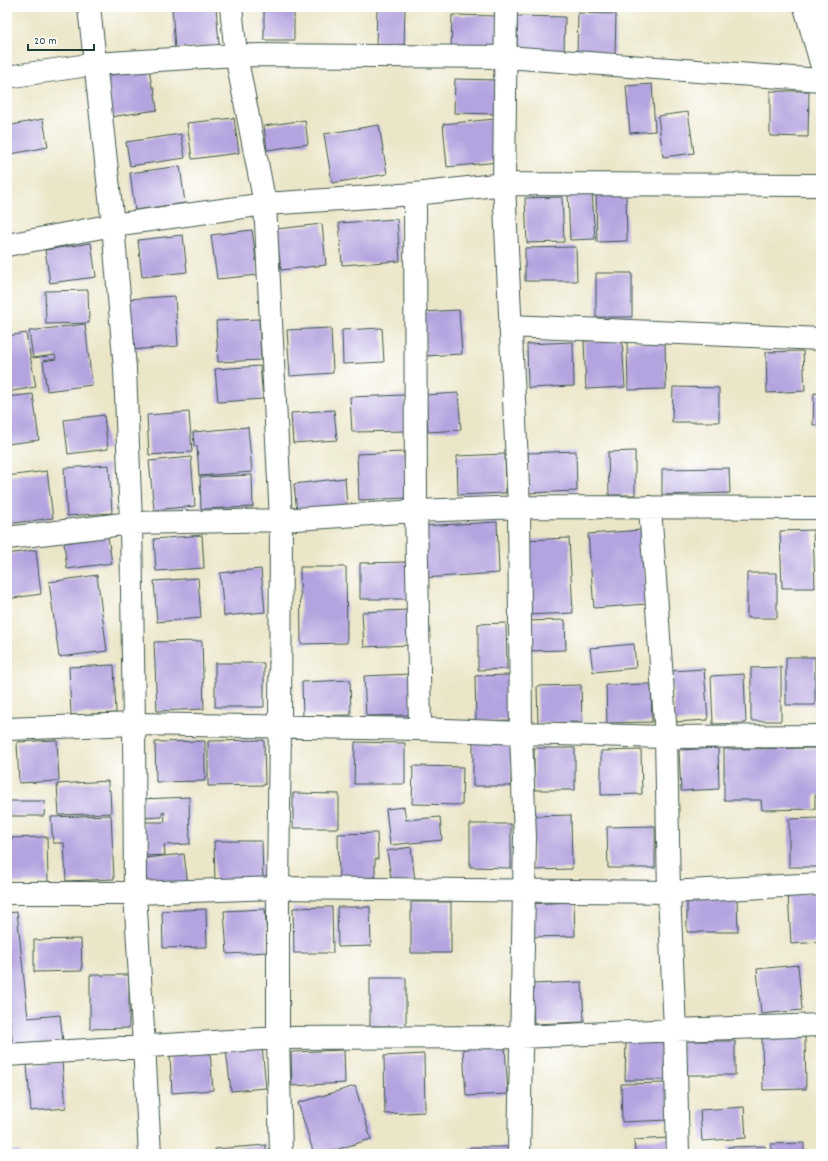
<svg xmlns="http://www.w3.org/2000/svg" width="828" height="1161" viewBox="0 0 828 1161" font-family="Dekko,sans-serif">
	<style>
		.building { fill: #b3a3df }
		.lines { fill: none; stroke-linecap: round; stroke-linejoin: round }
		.minor-casing { stroke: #3e564a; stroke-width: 24 }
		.minor { stroke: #fff; stroke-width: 22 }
	</style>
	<rect width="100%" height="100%" fill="#fff"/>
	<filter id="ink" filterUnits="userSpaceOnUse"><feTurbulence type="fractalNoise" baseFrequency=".025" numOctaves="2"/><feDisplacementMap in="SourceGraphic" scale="8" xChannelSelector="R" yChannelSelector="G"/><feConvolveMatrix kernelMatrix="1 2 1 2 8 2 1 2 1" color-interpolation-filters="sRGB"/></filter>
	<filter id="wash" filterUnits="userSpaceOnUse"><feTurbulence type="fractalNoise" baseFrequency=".012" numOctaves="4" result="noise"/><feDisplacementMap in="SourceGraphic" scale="16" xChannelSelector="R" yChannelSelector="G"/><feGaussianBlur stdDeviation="0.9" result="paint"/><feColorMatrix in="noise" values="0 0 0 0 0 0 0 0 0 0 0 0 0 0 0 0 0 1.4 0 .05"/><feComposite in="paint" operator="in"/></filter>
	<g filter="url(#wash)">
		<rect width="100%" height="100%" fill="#ebe6c8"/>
		<g id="blocks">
			<!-- building -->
			<path class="building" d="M172,7H216L219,44L216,46L175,49Z
				M264,7H294V40H264Z
				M377,7H405L404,48H376Z
				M578,13L616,14L615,54H577Z
				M452,15L498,16V51L451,49Z
				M517,16L565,17L564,52H517Z
				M149,69L152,87H154L157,110L110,117L105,76Z
				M455,79L498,80V114L454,113Z
				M652,84L655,131L630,133L626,86Z
				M770,91H809L808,137L770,136Z
				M688,112L694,153L663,157L658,116Z
				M234,118L239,153L192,159L187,123Z
				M43,119L48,147L11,154L7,134V126Z
				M495,119L499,162L447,167L443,124Z
				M305,120L308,144L267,150L264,126Z
				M379,125L387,174L332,183L324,134Z
				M181,134L185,158L130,166L126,142Z
				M180,166L185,203L135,210L130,173Z
				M592,192L595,239L570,240L568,193Z
				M596,192H626L627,241L597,242Z
				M562,197L564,242L527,243L525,198Z
				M397,219L400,261L342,265L339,223Z
				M322,224L326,265L281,270L276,229Z
				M252,230L258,275L217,279L211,235Z
				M183,235L187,272L142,277L138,240Z
				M91,243L96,277L50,283L45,250Z
				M576,247L577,281H525V248Z
				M596,273H632V317H596Z
				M88,290L89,323L46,324L45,291Z
				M175,296L178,346L131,350L128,299Z
				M459,310L462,354L425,356L422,312Z
				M259,319L261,360L218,362L216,321Z
				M85,324L92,385L47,391L43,361L56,359L55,355L33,358L29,331Z
				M331,328L333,373L290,376L287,330Z
				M382,328L384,362L343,364L342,330Z
				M26,333L36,387L7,392V336Z
				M622,340L625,387L586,389L584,341Z
				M665,341L666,389L628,390L627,342Z
				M573,342L574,386L528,388L527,344Z
				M803,351L805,391L767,393L766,352Z
				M260,366L263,399L218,402L215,369Z
				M673,387L719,388V422H672Z
				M458,393L461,430L428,432L426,395Z
				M814,393L821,394V425H813Z
				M33,394L39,440L7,444V397Z
				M405,395L406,431L352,432L350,397Z
				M334,410L337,440L293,443L291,413Z
				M189,412L192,452L149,455L147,415Z
				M104,415L108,449L68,454L64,420Z
				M248,427L252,472L199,476L197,446H194L193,432Z
				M576,451L577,491L529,493L528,453Z
				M635,451V495H609L608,452Z
				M404,452L406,498L359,500L357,454Z
				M505,454L506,493L458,495L457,456Z
				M191,457L195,506L154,510L149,461Z
				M109,465L112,513L67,516L64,468Z
				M729,468L730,493L662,495V469Z
				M47,471L53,518L7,524V476Z
				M252,475L253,507L201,509L200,477Z
				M345,478L347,507L297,512L294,484Z
				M497,522L499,573L423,578L421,526Z
				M642,530L647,604L594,608L588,534Z
				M813,530L815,588H782L780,531Z
				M202,535L204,568L156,571L154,539Z
				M108,537L112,563L67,569L64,543Z
				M569,538L573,613L526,615L524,540Z
				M36,550L41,594L7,599V554Z
				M408,562V599H360V563Z
				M300,567H346L347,643L301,644Z
				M261,569L265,612L224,616L220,573Z
				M747,573H777V618H747Z
				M97,575L107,651L59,657L49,582Z
				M198,578L201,618L157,622L154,581Z
				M407,610L409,645L364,647L362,612Z
				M565,620L566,650L525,651L524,621Z
				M506,623L507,669L478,670V624Z
				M202,641L204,709L157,711L154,642Z
				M634,644L636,668L593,672L590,648Z
				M786,657H815V705H786Z
				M215,663H264V707H215Z
				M114,665L116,713L71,715L69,667Z
				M781,667V721H751V668Z
				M704,669L708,720L675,722L672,671Z
				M410,674L412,715L366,716L364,676Z
				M744,674L746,723L713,724L711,676Z
				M511,675L512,720L476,721L475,676Z
				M350,680L351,715L303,716L302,682Z
				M651,684L652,722L607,723L606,685Z
				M581,685L582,722L538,723L537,686Z
				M57,740L59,781L19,783L17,742Z
				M264,740L265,785L208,786V741Z
				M205,741V781L156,782L155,742Z
				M355,742L405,743V784H354Z
				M473,742H512L511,786H473Z
				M534,748H575V790H534Z
				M718,748L719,789L681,791L679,750Z
				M821,748V795H815V809L762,810L761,800H724V749Z
				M641,750L642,794L601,795V751Z
				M413,766L463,767L462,805L412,804Z
				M108,781V790H110L111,813L59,815L57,784Z
				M293,793L339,794V828H293Z
				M189,797L190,844L164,845L165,855L145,856L143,822H165L164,812L162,813V817L142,818V799Z
				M7,801H45L44,816H7Z
				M404,807L406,820L440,817L442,840L390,845L386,809Z
				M111,815L114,879L66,881L64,843H53L51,817Z
				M571,815L572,869L533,870L532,816Z
				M820,818L821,867H789V819Z
				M470,824H511V868L470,867Z
				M655,826V868H608L607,827Z
				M377,833L378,859H375V884L339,885L338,834Z
				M47,837L48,882L7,883V838Z
				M214,841H262L263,881L215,882Z
				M411,847L415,881L392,884L387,851Z
				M184,854L188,885L148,889L144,858Z
				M821,893V942L791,944L788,895Z
				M687,897H737L738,932H687Z
				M411,902H451V953H411Z
				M574,902L575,936L529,937L528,904Z
				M332,907L333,953H294L293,908Z
				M337,907H370L371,946L338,947Z
				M206,909L207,947L163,948L162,911Z
				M265,909L268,952L227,954L224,911Z
				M17,912L28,1018L60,1015L63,1042L13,1047L7,995V913Z
				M81,939L82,971L34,972V940Z
				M798,965L802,1010L761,1014L757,969Z
				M90,975H129V1028L90,1029Z
				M370,978H406V1026H370Z
				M582,982L584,1022L534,1024L532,984Z
				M805,1037L806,1089L763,1090L762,1038Z
				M626,1041H666V1080H625Z
				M680,1041H735V1075H680Z
				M262,1046L266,1088L231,1091L226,1050Z
				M505,1047L508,1094L466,1096L463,1049Z
				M344,1050L345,1083L292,1086L291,1052Z
				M210,1052L213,1090L172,1093L170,1056Z
				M424,1054L425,1112L385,1114L384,1056Z
				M62,1062L66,1108L31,1111L27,1065Z
				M668,1083L669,1120L622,1122L621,1084Z
				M355,1086L371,1139L323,1154H314L298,1103Z
				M744,1107L746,1138L702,1141L700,1110Z
				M668,1138V1154H635L634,1140Z
				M804,1143V1154H771V1144Z
				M266,1145V1154H216L215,1149Z
				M765,1146V1154H728V1147Z
				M470,1147H508V1154H470Z
				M7,1151H20V1154H7Z"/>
		</g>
	</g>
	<g filter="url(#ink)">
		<use href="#blocks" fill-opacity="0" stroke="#3e564a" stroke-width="1"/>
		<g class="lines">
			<defs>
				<path id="minor" d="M89,7L113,225L125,369L131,523L134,724L135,893L144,1046L150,1154
					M231,7L236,55L265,204L281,520L280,726L278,888V1038L281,1154
					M506,7L504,184L519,507L521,733L525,837L519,1154
					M805,7L821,63
					M7,77L95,64L236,55L506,57L821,80
					M415,194L416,511L420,729
					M7,245L113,225L265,204L415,194L504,184L821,185
					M510,326L821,339
					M650,507L666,737L669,892L675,1030L678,1154
					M7,538L131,523L281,520L416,511L519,507L821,508
					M7,729L134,724L420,729L521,733L666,737L821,736
					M7,893H135L278,888L669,892L821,884
					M7,1055L278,1038L521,1037L675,1030L821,1025"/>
			</defs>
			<!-- minor casing -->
			<use href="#minor" class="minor-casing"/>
			<!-- minor -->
			<use href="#minor" class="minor"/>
		</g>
	</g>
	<!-- margin -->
	<rect width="828" height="1161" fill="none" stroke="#fff" stroke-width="24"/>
	<!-- scale -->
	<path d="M28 44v6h66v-6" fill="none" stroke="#1f3d34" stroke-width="2"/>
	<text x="34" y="44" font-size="12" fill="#1f3d34" stroke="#ffffff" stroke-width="3" paint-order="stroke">20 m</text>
</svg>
